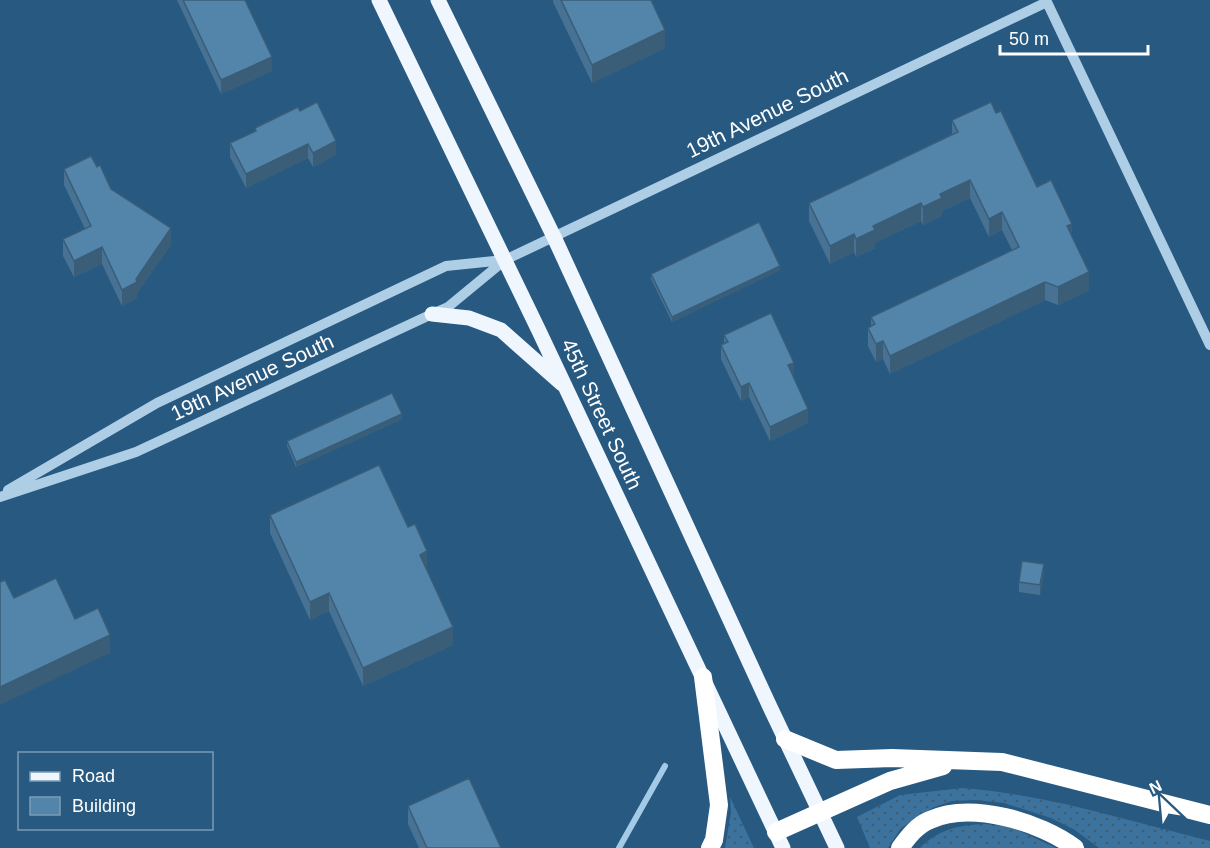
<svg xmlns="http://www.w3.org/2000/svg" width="1210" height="848" viewBox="0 0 1210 848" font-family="Arial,sans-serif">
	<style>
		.grass { fill: url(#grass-dots) }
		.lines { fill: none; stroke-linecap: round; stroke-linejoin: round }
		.stream { stroke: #a3cbe7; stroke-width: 6 }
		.minor { stroke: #aecee6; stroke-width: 10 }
		.major { stroke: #eff6fd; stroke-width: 15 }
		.highway { stroke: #fff; stroke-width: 18 }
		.wall { fill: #477293 }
		.shaded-wall { fill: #3a5d78 }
		.building { fill: #5385ab; stroke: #3a5d78; stroke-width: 1.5 }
		.labels { text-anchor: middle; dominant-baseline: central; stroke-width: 6; stroke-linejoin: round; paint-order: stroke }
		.street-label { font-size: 21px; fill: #fff; stroke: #275981 }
	</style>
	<defs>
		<pattern id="grass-dots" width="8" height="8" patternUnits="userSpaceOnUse" patternTransform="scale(1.5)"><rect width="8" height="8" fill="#3b739e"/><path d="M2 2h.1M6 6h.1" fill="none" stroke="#455c6d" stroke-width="1.8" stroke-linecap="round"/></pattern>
	</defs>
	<rect width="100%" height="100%" fill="#275981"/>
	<!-- grass -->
	<path class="grass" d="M962,788C1045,794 1128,821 1210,841V848H1099L1075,830L1051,818L1004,803L975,800L952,801L934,807L901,828L888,848H870L857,817L900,795Z
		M730,797L754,848H725L731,812Z
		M985,824L1011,827L1056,848H920C939,829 959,825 985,824Z"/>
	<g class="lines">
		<!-- stream -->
		<path class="stream" d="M619,848L665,766"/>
		<!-- minor -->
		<path class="minor" d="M1046,0L1210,345
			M8,490L157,403L446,266L504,260
			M0,497L136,452L432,314L448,307L505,260L1047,2"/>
		<!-- major -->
		<path class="major" d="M379,0L539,331L783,848
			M438,0L554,237L770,707L837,848
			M432,314L469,318L501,330L562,384"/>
		<!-- highway -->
		<path class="highway" d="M703,677L719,805L714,840L710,848
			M785,739L836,760L892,758L1002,762L1210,815
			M776,832L890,781L943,766
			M900,848C908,837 917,825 930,820C971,801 1041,822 1075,848"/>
	</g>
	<!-- wall -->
	<path class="wall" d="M177,0H245L272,71L221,94Z
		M553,0H651L665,48L592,83L553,2Z
		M300,111L336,155L313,167L308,158L246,188L230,157V143L255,132V128Z
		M996,113L1037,187L1072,237L1089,290L1058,305L1045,300L890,374L883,359L876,362L868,346V328L871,326V317L1012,250L1002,230L989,237L970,198L942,211V216L923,225L921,221L875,243V248L856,257L854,252L830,264L809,221V203L952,134V120Z
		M97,167L111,189L171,245L137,293V298L122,306L102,264L74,277L63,256V239L85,229L64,185V169Z
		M780,270L672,322L651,279V274Z
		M724,335L794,377H793L808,423L770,441L749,397L741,401L721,359V345L724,343Z
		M402,419L296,467L287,446V441Z
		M270,515L408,527L427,569L453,645L363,686L329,611L310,620L270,533Z
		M1044,573L1040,595L1019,592V582Z
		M408,806L501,848H419L408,824Z"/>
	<!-- shaded-wall -->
	<path class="shaded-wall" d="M665,30V48L592,83V65Z
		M272,57V71L221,94V80Z
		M336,141V155L313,167V153Z
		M308,144V158L246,188V174Z
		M970,180V198L942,211V216L923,225V207L940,194Z
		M921,203V221L875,243V248L856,257V239L873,226Z
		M1002,212V230L989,237V219Z
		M1072,224V242L1067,226Z
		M171,228V245L137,293V298L122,306V290L136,279Z
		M854,234V252L830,264V246Z
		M102,247V264L74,277V261Z
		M780,266V270L672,322V317Z
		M1089,272V290L1058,305V287Z
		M1045,282V300L890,374V356Z
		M883,341V359L876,362V344Z
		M794,363V377L788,379V365Z
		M749,383V397L741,401V387Z
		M808,409V423L770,441V427Z
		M402,414V419L296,467V462Z
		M427,551V569L420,573V555Z
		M1044,564V573L1040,595V585Z
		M329,593V611L310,620V602Z
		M453,627V645L363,686V668Z
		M110,635V653L0,705V687Z"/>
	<!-- building -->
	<path class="building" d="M183,0H245L272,57L221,80Z
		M561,0H651L665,30L592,65Z
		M317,102L336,141L313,153L308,144L246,174L230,143L256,131L255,128L298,107L300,111Z
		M991,102L996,113L1001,111L1037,187L1051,180L1072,224L1067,226L1089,272L1058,287L1045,282L890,356L883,341L876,344L868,328L875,324L871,317L1019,247L1002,212L989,219L970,180L940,194L942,198L923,207L921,203L873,226L875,230L856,239L854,234L830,246L809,203L958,132L952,120Z
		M91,156L97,167L100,165L111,189L171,228L136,279L137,282L122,290L102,247L74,261L63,239L91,226L64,169Z
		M759,222L780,266L672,317L651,274Z
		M771,313L794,363L788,365L808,409L770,427L749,383L741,387L721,345L728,342L724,335Z
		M392,393L402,414L296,462L287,441Z
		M379,465L408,527L415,524L427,551L420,555L453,627L363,668L329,593L310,602L270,515Z
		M1022,561L1044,564L1040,585L1019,582Z
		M56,578L75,619L98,608L110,635L0,687V582L5,580L14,598Z
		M469,778L501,848H427L408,806Z"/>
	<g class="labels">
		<!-- street labels -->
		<g class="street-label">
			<text transform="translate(767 113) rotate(-26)">19th Avenue South</text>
			<text transform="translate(252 377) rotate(-25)">19th Avenue South</text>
			<text transform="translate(602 414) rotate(65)">45th Street South</text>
		</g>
	</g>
	<!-- legend -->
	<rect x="18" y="752" width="195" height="78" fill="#275981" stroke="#7d9bb3" stroke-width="1.5"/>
	<rect x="30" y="772" width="30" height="9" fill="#eff6fd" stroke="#7d9bb3" stroke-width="1.5"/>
	<text x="72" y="782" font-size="18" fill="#ffffff">Road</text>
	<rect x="30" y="797" width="30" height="18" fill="#5385ab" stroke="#7d9bb3" stroke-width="1.5"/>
	<text x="72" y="812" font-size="18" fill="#ffffff">Building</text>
	<!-- north arrow -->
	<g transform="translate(1162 800) rotate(334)" stroke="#275981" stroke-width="4.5" paint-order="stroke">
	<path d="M0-4.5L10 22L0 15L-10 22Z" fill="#ffffff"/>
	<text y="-9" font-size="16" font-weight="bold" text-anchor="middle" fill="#ffffff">N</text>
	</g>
	<!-- scale -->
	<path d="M1000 45v9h148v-9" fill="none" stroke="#ffffff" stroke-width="3"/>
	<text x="1009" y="45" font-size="18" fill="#ffffff" stroke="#275981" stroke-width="4.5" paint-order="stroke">50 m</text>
</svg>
